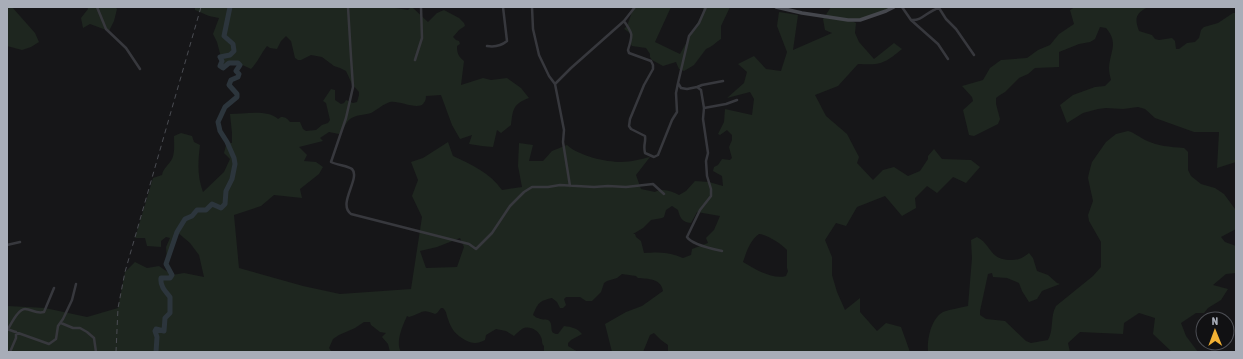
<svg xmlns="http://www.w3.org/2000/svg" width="1243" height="359" viewBox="0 0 1243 359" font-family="'Asap Condensed',sans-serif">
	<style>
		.green { fill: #1e261f; fill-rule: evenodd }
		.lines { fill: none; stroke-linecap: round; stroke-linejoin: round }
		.river { stroke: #2c353c; stroke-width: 5 }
		.street { stroke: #37383d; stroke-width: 2.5 }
		.secondary { stroke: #45474d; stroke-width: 3.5 }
		.rail { stroke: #4a4c52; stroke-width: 1; stroke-dasharray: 5 4; stroke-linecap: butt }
	</style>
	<rect width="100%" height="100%" fill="#161618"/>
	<!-- green -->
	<path class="green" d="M7,7H12L35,33L39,42L31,47L22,50L7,46Z
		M87,7H115L117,9L114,21L109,31L90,24L83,28L81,18L88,9Z
		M195,7H389L408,10L411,7H414L413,8L428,22L437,13L444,10L459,18L464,23L465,26L459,30L453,37L456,40L459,41L460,44L457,46C457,53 458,56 464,61L461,85L483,78L491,80L507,78L521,88L529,98C513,104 513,109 511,125L501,133L497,130L493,147L482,146L469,144L472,135L460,139L452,125L441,95L426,96C426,99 425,102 423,104C417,110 398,100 390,102C383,104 377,110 371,113C364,115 355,115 350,119C345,123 345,128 339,134L329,132L320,138L323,141L299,147L307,155L304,161L316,162L323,167L319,174L300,189L302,198L274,195L261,206L234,215L239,268L303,286L340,294L411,289L422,217L412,196L418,180L411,162L423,158L448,142L453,156C472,165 489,172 502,190L522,187L518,166L519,143L533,145L529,161H543L552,151L567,145C579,156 606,162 621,162C631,162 641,159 650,157L636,175L641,189L655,192C663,188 671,191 679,195L686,191L695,181L709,182L723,186L722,176L713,171L714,167L718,165L722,159L730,160L732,158L729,147L732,140V135L727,130L720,135L718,134L724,122L725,109L752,115L754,99L750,92L727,98L744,83L747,72L738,64L754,56L766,69L781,71L787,52L777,26L779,12L798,15L793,50L832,33L825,30L823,19L831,7H894L860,20H850L856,23L855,33L859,42L874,59L894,43L902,49C884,64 881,65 858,64L838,86L815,95L826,116L847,134L859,157L857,163L873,180L883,170L894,167L908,176L920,171L928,159V156L934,149L942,159L971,160L980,167L966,183L953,177L937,193L927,186L915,198L916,208L902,216L885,196L857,207L846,226L836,223L825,240L832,257V275L837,292L845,310L860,298V312L877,331L886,323L901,327L910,352H668V345L661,340L654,333L650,335L643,352H612L605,324L626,312L642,306L663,291C661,278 648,279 638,278L636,276L622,274L617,278L607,281L604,283L601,292L592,301H586L580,297H566L564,299L566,305L563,308H560L557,302L552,298C539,301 538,303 533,315C535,316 536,318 538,318C541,320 546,319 548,320C555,324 547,334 558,334L564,326C572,327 577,328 582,334L571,340L568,343V346L578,352H544V346C541,343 543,341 541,337C538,330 529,325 522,329C519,331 516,334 514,336L506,331L496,329L486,335L485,340C478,344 472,344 465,340C456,335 451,329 448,319C446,314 447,312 443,308H441L437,313L435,314C421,308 423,313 409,317L407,316C403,325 395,342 401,352H390L388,344L382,337L386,333L380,332L371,325L370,322H364L355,328L339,335L333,339L329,348L332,352H7V306L45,308L87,317L118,308L125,272L135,262L147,268L159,266L172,275L184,273L204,277L199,255L190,243L177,232L167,261L166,247L170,238L166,237L161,241V247L147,246L145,238H135L153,178L162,175C163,168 169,165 172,159C175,153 174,143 174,136L181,133L192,136L194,142L200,145C198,162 197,176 203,192L224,172L230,159L224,153L227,142L232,143V133L230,114C244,114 268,109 278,119L281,117C285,117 287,118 290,122H300L303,129L306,131L316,130L322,125L328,123L330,120L326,103L323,101L331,89L335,90V100L341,104L344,103L346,100L353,103L357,102L359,95V92L352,84L346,71L340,68L334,66L322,57L311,55L301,60H298L295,58L291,41L286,36L281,41L277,49L270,48L267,46C261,53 258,62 251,69C239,63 234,60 223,68L220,66L222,61L217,42L213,34L219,18L209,16L195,10ZM672,206L678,210C680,218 682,222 691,223L697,212L720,216L714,230L706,238L708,243L692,249L691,255L683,258C668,252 660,252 644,253L641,241L636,237L635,234H633L643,228L651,220L662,218L664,217L666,210ZM759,234C766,234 782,244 787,250V268L788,271L786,276C772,280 755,269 743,262C746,253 750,240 759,234ZM460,238L464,247L457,267L426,268L420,251L437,247Z
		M630,7H671L655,42L680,54L704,11L702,7H730L721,26V39C716,42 712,47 706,49L694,65L684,71L679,69L676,62L663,66L652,60L650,57V54L646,48L632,46L630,43C632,35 631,33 624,29L627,26L633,9Z
		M1075,7H1148C1136,13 1134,18 1139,31L1152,35L1155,39L1159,40L1172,38L1175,41L1176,49H1179L1187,43L1195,42L1199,38L1201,30L1204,27L1218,23L1233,13H1236V162L1217,168L1219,132H1194L1155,118L1145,109L1138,107L1123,109L1106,108L1098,109L1083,113L1067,123L1060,105L1073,95L1095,87L1105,86L1111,80C1110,76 1109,72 1109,68C1110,51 1119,43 1106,28L1100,27L1095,39L1090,42L1079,44L1059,52V67L1035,68L1028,74L1019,78L1005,92L1000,95L996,98V104L1000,119L998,124L974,136L969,135L963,110L973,101L972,97L962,86L983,80L990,68L1001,60L1027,58L1038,50L1050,45L1059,34L1074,24L1070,10Z
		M1128,131C1135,133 1139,137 1145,140C1158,146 1170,147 1184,148L1188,152V170L1191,176L1201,184L1215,188L1224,194L1235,209L1236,212V229L1221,237L1225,242L1236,246V273L1226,274L1213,285L1228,289L1221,300L1208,308L1204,313H1196L1181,323L1186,336L1198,352H1172L1153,334L1155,318L1139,313L1124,323L1123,334L1080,332L1068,343L1070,352H1012L1006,351L1002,352H928C927,339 931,319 943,312C951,309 960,308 968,306L972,258L971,240L977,237C992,245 989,259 1009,260C1019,260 1021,259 1029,253L1033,258L1037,271L1048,275L1057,283L1060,284L1042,291L1037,299L1029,302L1022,291L1019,283L1007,278L993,277L992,273L988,274L980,311V315L986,319L1005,321L1026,341L1031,343L1048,340C1054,330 1050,316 1056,306L1093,276L1101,267V242L1089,221L1088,215L1093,201L1088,178L1089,173L1092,162L1106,142L1116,134Z"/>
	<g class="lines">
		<!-- river -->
		<path class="river" d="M156,352L157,337L155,331L156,329L164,331L165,318L170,313V297C165,291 160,286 161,278H170L172,275L166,264L177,232L185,219L192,216L197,210H206L212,204L221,208L225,204L226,191L232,179L235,164L234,158L227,142L220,131L218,122L225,107L237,97V94L229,85L231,80L238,77L239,74L236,71L240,65L238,63H229L223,68L220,66L222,61L220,57L230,55L234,51L233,44L224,36L230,7"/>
		<!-- street -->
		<path class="street" d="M97,7L106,29L126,48L140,69
			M348,7L351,57L353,87L346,118L331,162C337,165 349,166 352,169C361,178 337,204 351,214L469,244L476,249L492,233L510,206L524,192L532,187H548L560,185L594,187L608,186L626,187L653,184L664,194
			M532,7L533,29L539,55L549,76L555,84L564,130L563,142L570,186
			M706,7L699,23L689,36L678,83L681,88L687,89L697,87L701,90L704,108L703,119L708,153L706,161L707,176L711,189V196L700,210L687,237C692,245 713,249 722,251
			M902,7L911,20L938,44L948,59
			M911,20C923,21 927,11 939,8L946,19L956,29L974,55
			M624,21C633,34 633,34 628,50L629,53L651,61L653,65V69L644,85L630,119L629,126L631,129L645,136C646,143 643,144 645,153L654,157L658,155L672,120L677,112L676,93L678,83
			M487,46C493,47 501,46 507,41L503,7
			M415,60L422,38L421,7
			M555,84L571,68L624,21L635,7
			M697,87L702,85L723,81
			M704,108L726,104L737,100
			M7,245L20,242
			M61,323L73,328H80L87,332L94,338L96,352
			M7,329L49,344L56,339L58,326L63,319L72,300L76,284
			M8,329C11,324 18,309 25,309C32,309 35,314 44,312L54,288
			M10,352L16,338V332"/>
		<!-- secondary -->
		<path class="secondary" d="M776,7L802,13L848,20H860L886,11L894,7"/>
		<!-- rail -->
		<path class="rail" d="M116,352L118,308L125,272L201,7"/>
	</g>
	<!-- border -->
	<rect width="1243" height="359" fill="none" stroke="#a8adb8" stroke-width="16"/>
	<!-- north arrow -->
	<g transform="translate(1215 331) rotate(359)"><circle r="19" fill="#111113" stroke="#4d4f55"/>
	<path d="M0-3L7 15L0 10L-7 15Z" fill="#f2b134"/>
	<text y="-6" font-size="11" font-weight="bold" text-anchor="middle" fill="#a8adb8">N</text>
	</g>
</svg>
